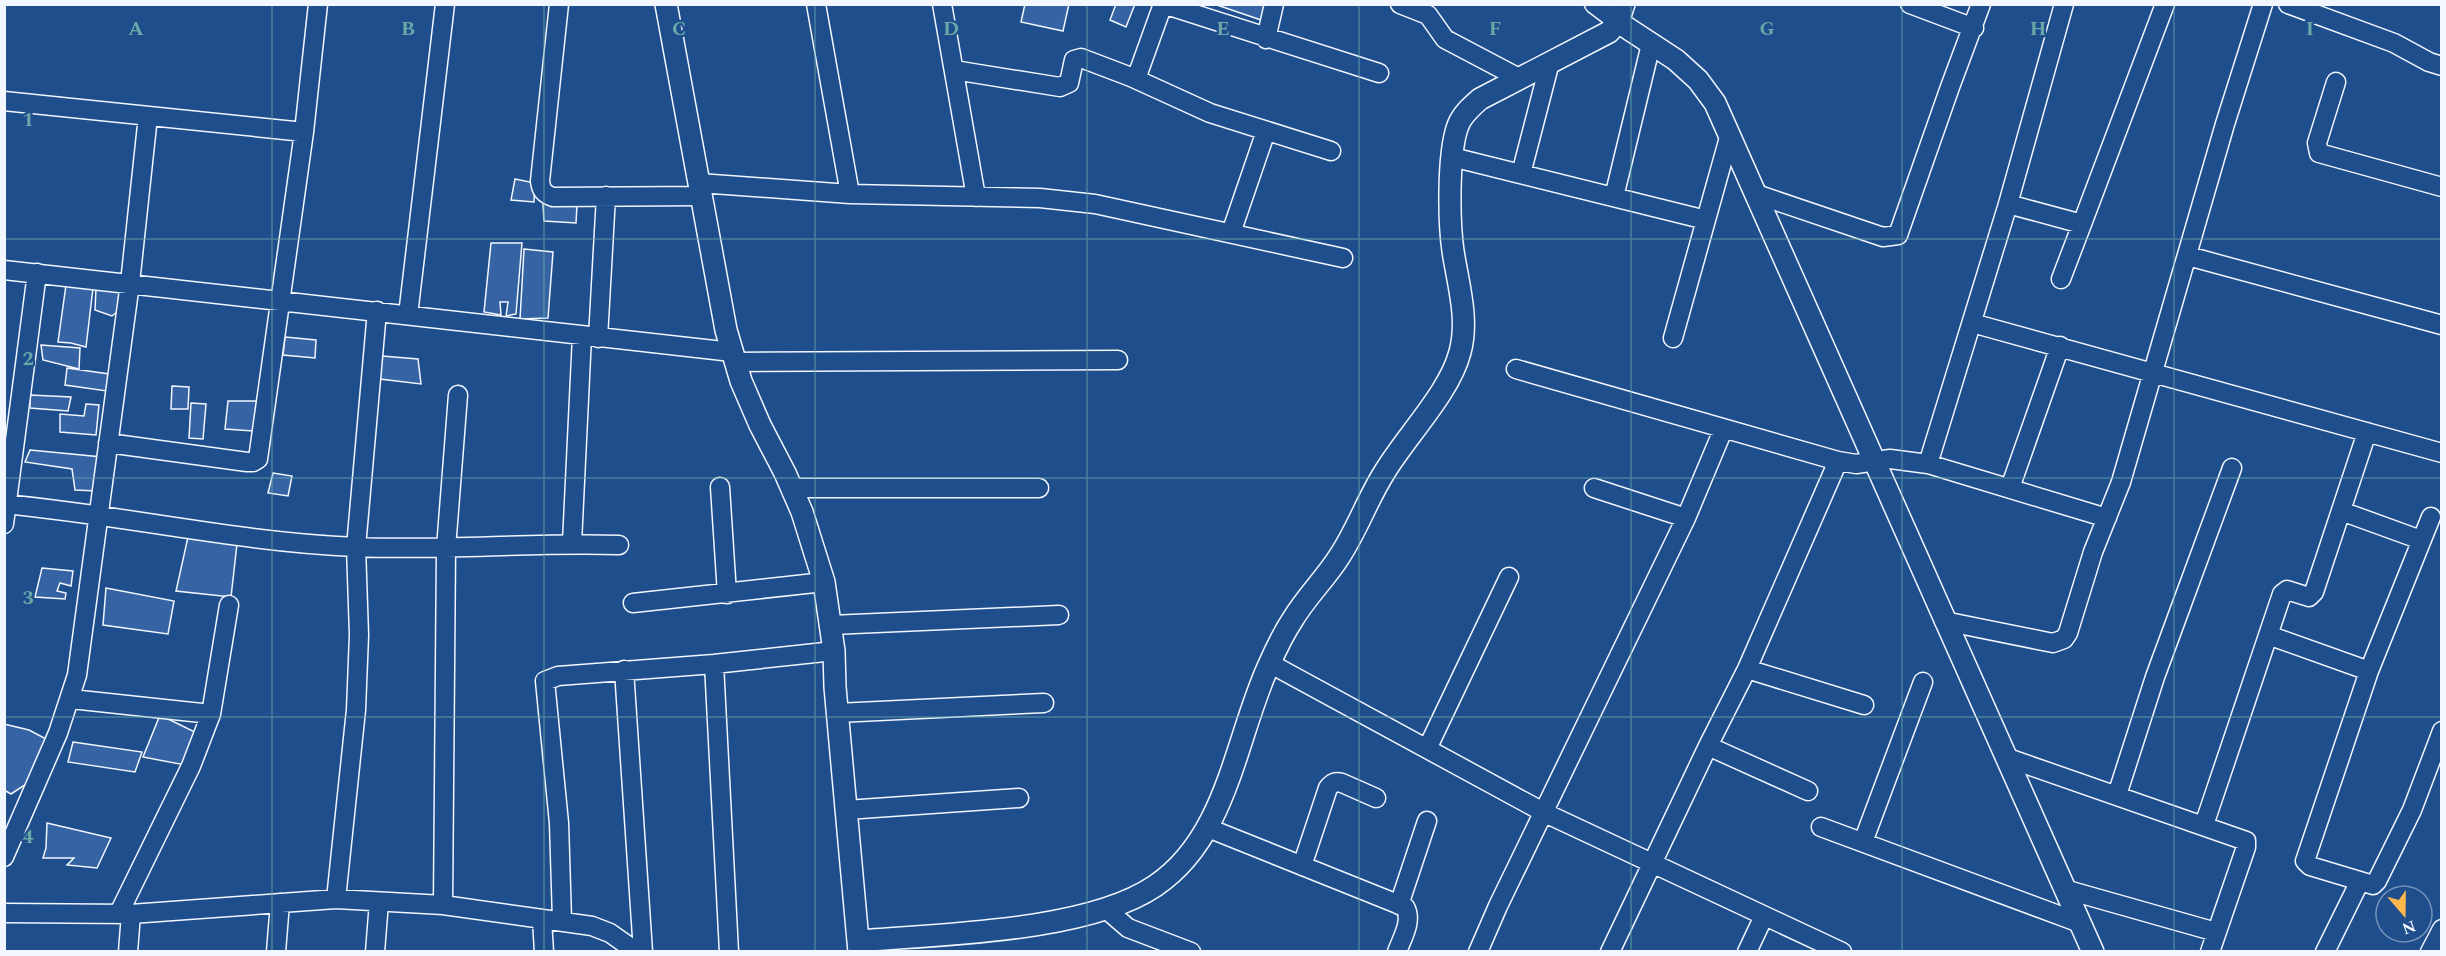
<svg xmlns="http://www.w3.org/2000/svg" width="2446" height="956" viewBox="0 0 2446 956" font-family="Spectral,serif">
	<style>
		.building { fill: #3563a3; stroke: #f2f6ff; stroke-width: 1.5 }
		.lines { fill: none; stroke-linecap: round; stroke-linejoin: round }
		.minor-casing { stroke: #f2f6ff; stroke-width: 21 }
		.tertiary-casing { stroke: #f2f6ff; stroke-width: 24 }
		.minor { stroke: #1f4e8c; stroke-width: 18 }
		.tertiary { stroke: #1f4e8c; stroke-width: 21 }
		.grid { fill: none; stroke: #6aa9a8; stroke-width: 1.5; stroke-opacity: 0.55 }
		.grid-label { font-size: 20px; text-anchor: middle; font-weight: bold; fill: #6aa9a8; stroke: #1f4e8c; stroke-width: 4.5; stroke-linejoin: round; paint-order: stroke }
	</style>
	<rect width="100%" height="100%" fill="#1f4e8c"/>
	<!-- building -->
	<path class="building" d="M1025,4H1069L1063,31L1021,22Z
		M1116,4H1135L1126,27L1110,20Z
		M1214,4H1270L1264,21Z
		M515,179L535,183L534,202L511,200Z
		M543,204L577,205L576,223L544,221Z
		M491,243H522L516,314L506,316L508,302H500L501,315L484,312Z
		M524,249L553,252L548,318L520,319Z
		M66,285L93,288L86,347L71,343L58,342Z
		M96,288L126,290L123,307L112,316L95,310Z
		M285,337L316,340L315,358L283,355Z
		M41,345L80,348L79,369L43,360Z
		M382,356L418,359L421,384L380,379Z
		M67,368L109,374L107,391L65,385Z
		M172,386L189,387L188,409H171Z
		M30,395L71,397L68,411L30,408Z
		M228,401H257L253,431L225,429Z
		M191,403L206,404L203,439L189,438Z
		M86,404L99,405L96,435L60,432V414L84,416Z
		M30,450L102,457L97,491L75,490L72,469L25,462Z
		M273,473L292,476L288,496L268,493Z
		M188,537L237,544L231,597L176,591Z
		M42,568L73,571L71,586L60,583L57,591L66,593L65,599L35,597Z
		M106,588L174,601L168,634L103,625Z
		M160,715L199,734L185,765L143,757Z
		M4,724L29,730L50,741L31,781L11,794L4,790Z
		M73,742L142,752L135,772L68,762Z
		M47,823L111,838L97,868L67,865L74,858H43L46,848Z"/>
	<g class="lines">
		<defs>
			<path id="minor" d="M559,4L540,181C541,190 544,194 553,197L701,196
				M816,4L850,194
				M942,4L976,197
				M1163,4L1379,73
				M1400,4L1428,15L1445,39L1519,78
				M1594,4L1618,22
				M1910,4L1974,28
				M2288,4L2394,43L2429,62L2442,66
				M1266,39L1274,4
				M954,70L1060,87L1069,83L1074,60L1081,58L1131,77L1210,113L1331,151
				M1136,79L1163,4
				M2336,82L2317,143L2319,153L2442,187
				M4,101L304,132
				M1452,157L1706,220
				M1521,174L1550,62
				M699,183L850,194L1040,198L1095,204L1343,258
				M1756,194L1883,237L1898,235L1950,87L1981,4
				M1614,197L1651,44
				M2008,204L2082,224L2165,4
				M1231,233L1266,131
				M2188,256L2442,325
				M4,270L732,352
				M2061,279L2082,224
				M408,315L445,4
				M1972,323L2442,453
				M598,338L606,196
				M1673,338L1730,134
				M735,362L1118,360
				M1516,369L1838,461L1856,464L1890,459L1928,464L2107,518
				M108,443L247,462H253L258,459L304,132L318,4
				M1928,464L2008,204L2064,4
				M720,487L727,594
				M792,488H1039
				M1594,488L1686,518
				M2010,488L2060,346
				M4,504C122,515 238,542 356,547C444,551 532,542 619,545
				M2341,511L2421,540
				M4,524L37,273
				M572,543L582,336
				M633,603L824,582
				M1944,621L2053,643L2064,639L2068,633L2093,552L2121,482L2225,124L2263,4
				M831,625L1059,615
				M2268,635L2369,671L2305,861L2310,866L2360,881
				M1269,663L1545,813L1842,952
				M714,664L729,952
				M1747,669L1864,705
				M624,670L643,952
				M2369,671L2431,517
				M71,699L211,714L191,766L119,913
				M837,713L1044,703
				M211,714L229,605
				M1708,746L1808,791
				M1427,749L1509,577
				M2005,757L2246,841V847L2210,952
				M2117,795L2155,677L2232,468
				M846,810L1019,798
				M2204,825L2282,594L2287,590L2309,597L2314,592L2367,432
				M1821,827L2080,923
				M1208,828L1405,907C1413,921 1402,938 1397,952
				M1863,842L1923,682
				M4,857L58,733L77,675L130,283L148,116
				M1302,866L1328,788C1332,783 1335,781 1342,783L1376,798
				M2064,889L2216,932
				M336,899L356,710L359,635L356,547L377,311
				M443,905L446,548L458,395
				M1399,905L1427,821
				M1106,909L1128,928L1191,952
				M4,913L131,914L336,899L443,905L592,926L610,933L637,952
				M542,920L544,952
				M562,920L559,823L545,681L558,676L714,664L834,651
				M128,952L131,914
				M276,952L280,903
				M375,952L379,902
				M1478,952L1498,906L1686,518L1723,430
				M1610,952L1708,746L1747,669L1838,461
				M1747,952L1764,916
				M2325,952L2360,881L2373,885L2377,881L2412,810L2442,731
				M2430,952L2442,929"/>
			<path id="tertiary" d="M666,4L726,330L741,381L760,425L785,473L802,512L824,582L834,651L835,687L859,952
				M1618,22L1676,60L1698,80L1715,103L2093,952
				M858,941C941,934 1087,932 1155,886C1227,838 1235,740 1268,667C1275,651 1283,634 1293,619C1306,597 1325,579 1339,557C1357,530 1367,500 1384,473C1406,436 1450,392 1460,352C1469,319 1458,284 1453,251C1449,223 1447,146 1460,121C1465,112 1472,106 1480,99L1609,32L1618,22L1624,4"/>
		</defs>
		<!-- minor casing -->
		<use href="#minor" class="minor-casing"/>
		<!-- tertiary casing -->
		<use href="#tertiary" class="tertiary-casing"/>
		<!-- minor -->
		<use href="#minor" class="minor"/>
		<!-- tertiary -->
		<use href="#tertiary" class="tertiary"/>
	</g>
	<!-- grid -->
	<path class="grid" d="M272,4V952M544,4V952M815,4V952M1087,4V952M1359,4V952M1631,4V952M1902,4V952M2174,4V952M4,239H2442M4,478H2442M4,717H2442"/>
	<g class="grid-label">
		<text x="136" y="35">A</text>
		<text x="408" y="35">B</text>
		<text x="679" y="35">C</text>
		<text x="951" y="35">D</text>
		<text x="1223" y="35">E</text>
		<text x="1495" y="35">F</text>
		<text x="1767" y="35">G</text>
		<text x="2038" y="35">H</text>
		<text x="2310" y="35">I</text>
		<text x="28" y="126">1</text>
		<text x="28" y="365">2</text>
		<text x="28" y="604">3</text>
		<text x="28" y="843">4</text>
	</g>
	<!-- border -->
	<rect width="2446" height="956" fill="none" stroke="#f2f6ff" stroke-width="12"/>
	<!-- north arrow -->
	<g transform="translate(2404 914) rotate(160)"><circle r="28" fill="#1f4e8c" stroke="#7391ba" stroke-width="1.5"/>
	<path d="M0-4.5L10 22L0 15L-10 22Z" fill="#ffb74d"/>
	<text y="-9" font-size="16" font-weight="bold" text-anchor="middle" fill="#f2f6ff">N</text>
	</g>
</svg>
